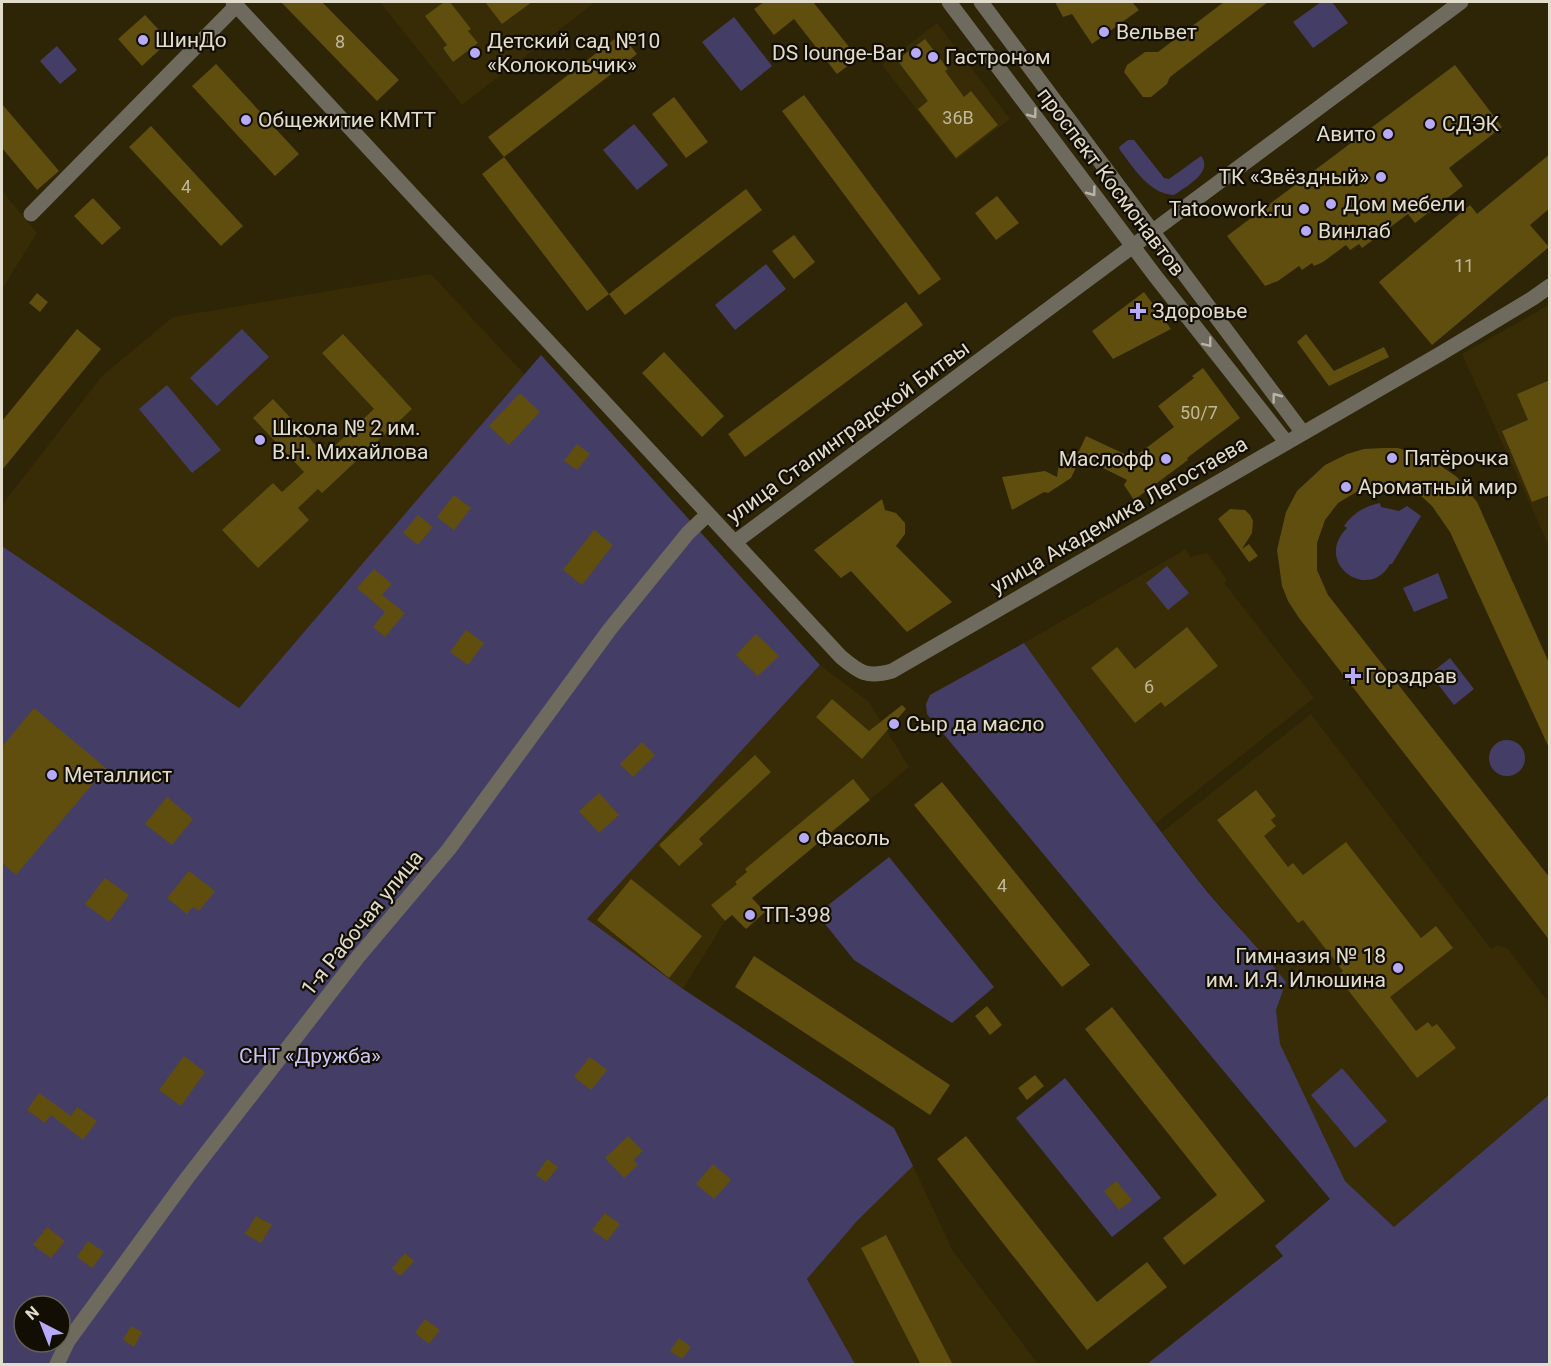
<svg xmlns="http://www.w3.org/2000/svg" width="1551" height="1366" viewBox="0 0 1551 1366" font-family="Roboto,sans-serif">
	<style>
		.built { fill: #372c05 }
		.green { fill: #443e67; fill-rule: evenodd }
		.building { fill: #5f4e0e }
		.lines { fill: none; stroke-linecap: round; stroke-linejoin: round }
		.minor { stroke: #6e6a5d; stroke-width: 15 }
		.oneway { stroke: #b9b4a4 }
		.poi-dot { fill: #b7abf8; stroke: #120e04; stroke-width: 2 }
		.labels { text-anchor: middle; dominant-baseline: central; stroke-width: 4.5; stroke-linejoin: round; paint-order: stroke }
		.number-label { font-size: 18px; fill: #c0b89c }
		.poi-label { font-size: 21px; fill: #e1dccb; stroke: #120e04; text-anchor: start }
		.street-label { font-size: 21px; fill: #e1dccb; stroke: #120e04 }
		.park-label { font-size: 21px; fill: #cbc5f5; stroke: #120e04 }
	</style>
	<rect width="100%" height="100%" fill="#2e2507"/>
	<!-- built -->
	<path class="built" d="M380,2H595L462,105Z
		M937,23L1010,119L956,160L882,65Z
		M2,191L37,233L2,289Z
		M431,274L525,375L239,708L2,546V505L102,376L173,317Z
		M1549,305V546L1462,354Z
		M1186,549L1190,557L1207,553L1227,580L1224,583L1314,698L1155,824L1024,643Z
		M820,665L869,702L909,767L725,921L683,989L587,919Z
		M1311,714L1491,949L1497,945L1507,948L1549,1003V1095L1394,1227L1345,1181L1280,1044L1276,1010L1286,982L1199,881L1162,832Z
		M913,1166L953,1251L1038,1364H855L807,1279L857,1221Z"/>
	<!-- green -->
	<path class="green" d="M1321,2H1332L1348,23L1313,48L1293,22Z
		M734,17L772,66L741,91L702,42Z
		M57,46L77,70L60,84L40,61Z
		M634,124L668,165L637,190L603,150Z
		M1128,140H1134L1164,178L1169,179L1201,156C1214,172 1185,187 1174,195C1149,194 1133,167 1120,150L1119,147Z
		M766,264L786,289L735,330L715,305Z
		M242,329L269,357L217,406L190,378Z
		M541,355L820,665L587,919L683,989L894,1128L913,1166L857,1221L807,1279L855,1364H2V546L239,708ZM24,1306H60V1342H24Z
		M167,385L221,450L192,473L139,409Z
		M1380,503L1381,507L1399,511L1407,506L1421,516L1392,564H1390C1369,603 1312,563 1347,528L1344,526C1353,513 1365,506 1380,503Z
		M1167,566L1189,593L1168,610L1146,583Z
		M1438,573L1448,598L1414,612L1403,588Z
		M1024,643C1081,722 1137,802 1197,879C1225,915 1258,946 1286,982L1276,1010L1280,1044L1345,1181L1394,1227L1549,1095V1364H1147L1283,1256L1275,1246L1330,1199L927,714L926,704L930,695Z
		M1450,658L1474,689L1454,705L1430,674Z
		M1489 758a18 18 0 1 1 36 0a18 18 0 1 1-36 0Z
		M889,857L994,987L952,1023L854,960L817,914Z
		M1342,1068L1387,1121L1355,1148L1311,1095Z
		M1065,1078L1161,1198L1112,1237L1016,1118Z"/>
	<!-- building -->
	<path class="building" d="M281,2H322L399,80L377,101Z
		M444,2H450L471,29L468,31L478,43L453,62L443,48L447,45L425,16Z
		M485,2H532L502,24Z
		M764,2H813L858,58L837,74L794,19L774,35L754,9Z
		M1055,2H1132L1139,10L1092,44L1072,14L1063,17Z
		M1224,2H1268L1170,77L1167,84L1151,97H1143L1124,72L1127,65L1145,52H1158Z
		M145,15L169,41L142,66L118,39Z
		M621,34L637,54L504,157L488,137Z
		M925,39L948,69L945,71L964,97L971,91L998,125L956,158L918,109L928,101L897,60Z
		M216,64L299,154L275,176L192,86Z
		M1455,65L1502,127L1449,168L1463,186L1415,223L1408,214L1362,248L1359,244L1350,250L1346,245L1323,262L1314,266L1312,263L1302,270L1299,266L1278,281L1265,286L1227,236Z
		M804,95L941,279L919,295L782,111Z
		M674,97L708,142L686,158L652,114Z
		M2,104L59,171L37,190L2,148Z
		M151,126L243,226L221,246L129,147Z
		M1550,154V208L1530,225L1549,247L1432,345L1379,282L1470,205L1477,214Z
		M504,157L609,294L587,311L482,174Z
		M746,189L762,210L625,315L609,294Z
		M997,196L1019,223L996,240L975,213Z
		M93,198L121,228L102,245L74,216Z
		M794,235L815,262L794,279L772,251Z
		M1144,292L1171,329L1113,359L1092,331Z
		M37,293L48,302L40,312L29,303Z
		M906,302L923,325L745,457L728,434Z
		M77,329L101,349L2,470V421Z
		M343,334L412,409L322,493L318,489L298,508L309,520L258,568L222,530L273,483L282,492L304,472L253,418L273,399L325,455L374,409L322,353Z
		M1306,334L1334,371L1384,347L1389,357L1329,386L1297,342Z
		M664,352L724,416L702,437L642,373Z
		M1203,368L1240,418L1187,458L1188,460L1134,500L1124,485L1127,480L1081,457L1071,478L1048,493L1044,492L1012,510L1002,477L1045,471L1057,477L1059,463L1061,458L1065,455L1079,451L1086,436L1133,458L1174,427L1158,406L1194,378L1192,376Z
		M1550,380V495L1532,502L1502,431L1528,420L1517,394Z
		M520,393L540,412L509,445L489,426Z
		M577,444L590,454L577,470L564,461Z
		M1383,448H1398L1431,459L1457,477L1477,502L1550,665V750L1450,532L1432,506L1419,494L1397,486L1378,484L1358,491L1338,503L1325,520L1317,543V570L1328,595L1550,878V941L1299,618L1288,601L1282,586L1277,550L1286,512L1297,491L1325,465L1347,454L1364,449Z
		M454,495L471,508L454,530L437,517Z
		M882,499L885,510L896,513L905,523V534L896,546L952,602L907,632L851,571L841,578L814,550Z
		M1230,509L1245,510L1250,515L1253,521L1252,533L1242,549L1249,544L1258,556L1249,562L1218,519Z
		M418,515L433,527L418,545L403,533Z
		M594,530L613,545L582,585L563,570Z
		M374,569L392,584L382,595L405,613L385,637L373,627L385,612L357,588Z
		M1187,627L1218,666L1165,707L1161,702L1135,723L1091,668L1117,647L1135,669Z
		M466,630L484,643L468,665L450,652Z
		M756,634L779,656L758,676L736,655Z
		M832,699L869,731L902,705L906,709L862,759L816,717Z
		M34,708L106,768L16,875L2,863V747Z
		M642,742L655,755L633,777L620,764Z
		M755,755L771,772L699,839L703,844L679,866L659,845Z
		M853,779L870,800L752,898L765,912L746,929L732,915L725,921L711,905L737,884L735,882L747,872L745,869Z
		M942,782L1090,965L1062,987L914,805Z
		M1256,790L1276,816L1271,820L1276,826L1264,836L1288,867L1293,863L1303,875L1346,842L1421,938L1436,926L1453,948L1390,997L1416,1031L1428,1022L1432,1027L1437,1024L1456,1048L1417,1078L1337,976L1343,971L1303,920L1298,923L1217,820Z
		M599,793L619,815L599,833L579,811Z
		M167,797L193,819L172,845L145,824Z
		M189,871L215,891L199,911L193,907L187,914L167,898Z
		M105,878L129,895L109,922L85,904Z
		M631,879L702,936L669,978L597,920Z
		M754,956L950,1085L930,1115L735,987Z
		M987,1006L1002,1025L990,1035L975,1016Z
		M1112,1007L1265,1201L1184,1265L1163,1238L1217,1195L1085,1029Z
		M184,1056L205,1072L181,1106L159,1090Z
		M590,1057L607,1070L591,1090L574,1077Z
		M1035,1075L1044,1086L1027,1100L1018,1088Z
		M39,1093L71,1116L77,1107L97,1121L83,1140L51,1115L45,1123L27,1110Z
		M628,1136L643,1151L633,1160L638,1165L624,1178L605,1158Z
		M966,1136L1097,1302L1147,1262L1167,1287L1087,1350L937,1159Z
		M547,1159L558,1167L546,1182L536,1175Z
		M713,1164L731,1180L714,1199L696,1184Z
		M1116,1181L1132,1200L1119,1210L1104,1191Z
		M605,1213L620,1224L607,1241L592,1230Z
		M256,1216L272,1225L261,1243L245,1234Z
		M47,1227L65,1241L51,1258L33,1245Z
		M886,1235L953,1365H921L861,1248Z
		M88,1241L104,1252L92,1268L77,1257Z
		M405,1253L414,1261L400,1276L392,1268Z
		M425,1319L440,1330L429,1344L415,1333Z
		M131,1326L142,1332L134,1347L123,1340Z
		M679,1338L691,1347L682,1359L670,1351Z"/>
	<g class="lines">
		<!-- minor -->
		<path class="minor" d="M233,2L841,657C860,673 867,678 892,671L1440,354L1533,298L1550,286
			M949,2L1156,277L1286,442
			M981,2L1303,433
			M31,214L237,5
			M735,542L1461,2
			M57,1364L68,1341L187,1178L358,957L449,849L610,629L688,533L708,514"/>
	</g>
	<!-- one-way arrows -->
	<defs><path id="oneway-chevron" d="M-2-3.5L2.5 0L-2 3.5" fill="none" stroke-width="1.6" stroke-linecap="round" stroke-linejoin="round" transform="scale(1.5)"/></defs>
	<g class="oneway">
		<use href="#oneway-chevron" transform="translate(1033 114) rotate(53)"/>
		<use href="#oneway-chevron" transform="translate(1092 192) rotate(53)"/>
		<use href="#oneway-chevron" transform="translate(1208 343) rotate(52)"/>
		<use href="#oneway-chevron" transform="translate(1276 397) rotate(-127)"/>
	</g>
	<!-- markers -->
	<g class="poi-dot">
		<circle cx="1104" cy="32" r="6"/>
		<circle cx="143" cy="40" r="6"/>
		<circle cx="475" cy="53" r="6"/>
		<circle cx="916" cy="53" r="6"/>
		<circle cx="933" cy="57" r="6"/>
		<circle cx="246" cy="120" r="6"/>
		<circle cx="1430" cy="124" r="6"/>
		<circle cx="1388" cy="134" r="6"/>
		<circle cx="1381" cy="177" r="6"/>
		<circle cx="1331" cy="204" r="6"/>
		<circle cx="1304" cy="209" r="6"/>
		<circle cx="1306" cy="231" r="6"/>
		<path d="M1135 302h6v6h6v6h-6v6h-6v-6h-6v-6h6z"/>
		<circle cx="260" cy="440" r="6"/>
		<circle cx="1392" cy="458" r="6"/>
		<circle cx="1166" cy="459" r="6"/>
		<circle cx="1346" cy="487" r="6"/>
		<path d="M1350 667h6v6h6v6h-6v6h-6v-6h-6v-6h6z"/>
		<circle cx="894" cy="724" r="6"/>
		<circle cx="52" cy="775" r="6"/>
		<circle cx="804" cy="838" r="6"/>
		<circle cx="750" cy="915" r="6"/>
		<circle cx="1398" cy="968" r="6"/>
	</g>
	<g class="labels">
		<!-- number labels -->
		<g class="number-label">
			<text x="340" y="41">8</text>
			<text x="958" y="117">36В</text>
			<text x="186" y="186">4</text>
			<text x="1464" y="265">11</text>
			<text x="1199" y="412">50/7</text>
			<text x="1149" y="686">6</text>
			<text x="1002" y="885">4</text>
		</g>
		<!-- poi labels -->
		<g class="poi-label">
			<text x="1116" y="32">Вельвет</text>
			<text x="155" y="40">ШинДо</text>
			<text x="487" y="41">Детский сад №10<tspan x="487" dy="24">«Колокольчик»</tspan></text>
			<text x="904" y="53" text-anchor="end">DS lounge-Bar</text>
			<text x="945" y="57">Гастроном</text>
			<text x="258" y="120">Общежитие КМТТ</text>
			<text x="1442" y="124">СДЭК</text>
			<text x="1376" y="134" text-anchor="end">Авито</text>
			<text x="1369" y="177" text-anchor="end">ТК «Звёздный»</text>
			<text x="1343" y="204">Дом мебели</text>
			<text x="1292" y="209" text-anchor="end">Tatoowork.ru</text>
			<text x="1318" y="231">Винлаб</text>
			<text x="1152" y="311">Здоровье</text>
			<text x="272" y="428">Школа № 2 им.<tspan x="272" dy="24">В.Н. Михайлова</tspan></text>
			<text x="1404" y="458">Пятёрочка</text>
			<text x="1154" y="459" text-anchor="end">Маслофф</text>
			<text x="1358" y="487">Ароматный мир</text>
			<text x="1365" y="676">Горздрав</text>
			<text x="906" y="724">Сыр да масло</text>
			<text x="64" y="775">Металлист</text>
			<text x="816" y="838">Фасоль</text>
			<text x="762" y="915">ТП-398</text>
			<text x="1386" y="956" text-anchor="end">Гимназия № 18<tspan x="1386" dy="24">им. И.Я. Илюшина</tspan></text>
		</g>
		<!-- street labels -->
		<g class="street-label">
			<text transform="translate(1111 182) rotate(53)">проспект Космонавтов</text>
			<text transform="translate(848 432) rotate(-36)">улица Сталинградской Битвы</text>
			<text transform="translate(1119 515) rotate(-30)">улица Академика Легостаева</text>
			<text transform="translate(362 923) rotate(-51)">1-я Рабочая улица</text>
		</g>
		<!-- park labels -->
		<g class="park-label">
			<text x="310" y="1056">СНТ «Дружба»</text>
		</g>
	</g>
	<!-- border -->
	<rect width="1551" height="1366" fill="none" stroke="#e1dccb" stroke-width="6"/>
	<!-- north arrow -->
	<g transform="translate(42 1324) rotate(318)"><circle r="28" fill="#120e04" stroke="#656054" stroke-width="1.5"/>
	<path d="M0-4.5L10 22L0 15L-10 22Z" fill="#b7abf8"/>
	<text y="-9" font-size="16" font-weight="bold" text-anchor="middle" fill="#e1dccb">N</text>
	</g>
</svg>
